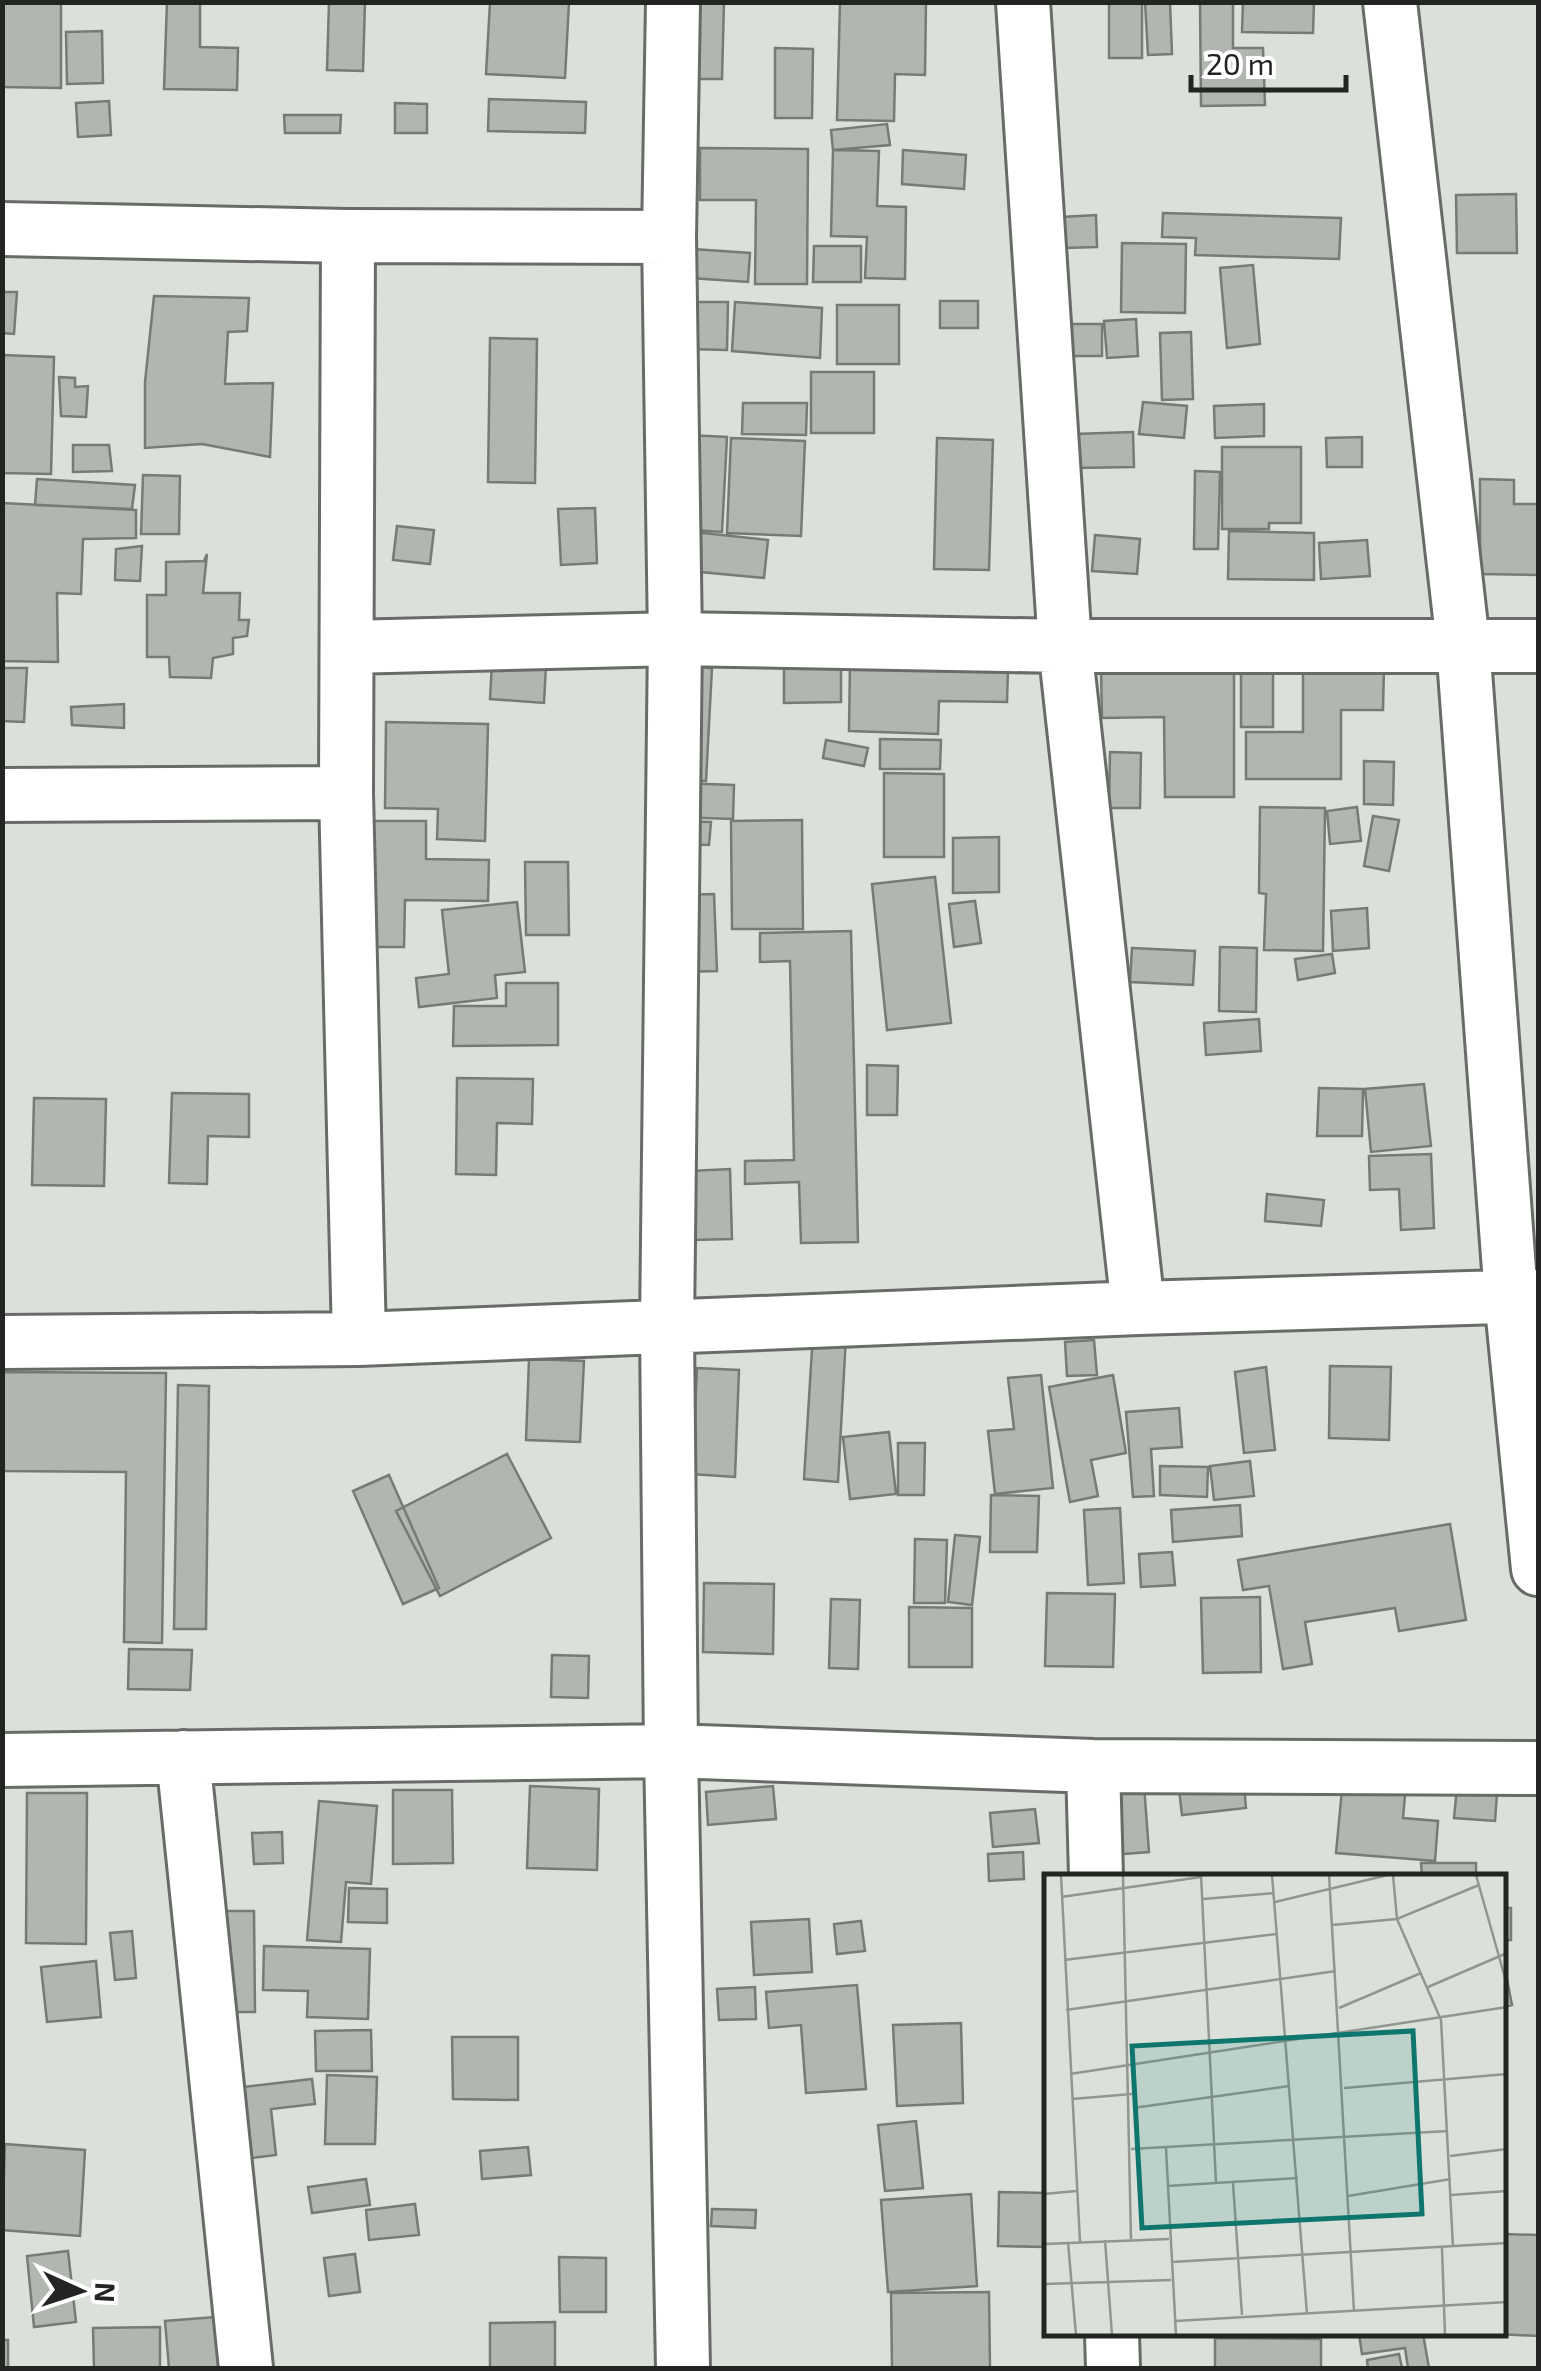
<svg xmlns="http://www.w3.org/2000/svg" width="1541" height="2371" viewBox="0 0 1541 2371" font-family="'Exo 2',sans-serif">
	<style>
		.building { fill: #b1b7b0; stroke: #767c75; stroke-width: 2.5 }
		.lines { fill: none; stroke-linecap: round; stroke-linejoin: round }
		.minor-casing { stroke: #676c66; stroke-width: 58 }
		.minor { stroke: #fff; stroke-width: 52 }
		.inset-road { fill: none; stroke: #919690; stroke-width: 2.5 }
		.view { fill: #0f766e; fill-opacity: 0.15; stroke: #0f766e; stroke-width: 5 }
		.inset-edge { fill: none; stroke: #232522; stroke-width: 5 }
	</style>
	<rect width="100%" height="100%" fill="#dbe1da"/>
	<!-- building -->
	<path class="building" d="M2,2H61V88L2,87Z
		M167,2H200V47L238,48L237,90L164,89Z
		M329,2H365L363,71L327,70Z
		M490,2H569L565,78L486,74Z
		M683,2H724L722,79H681Z
		M840,2H926L925,75L895,74L894,121L837,120Z
		M1109,2H1142V58H1109Z
		M1145,2H1170L1172,54L1148,55Z
		M1200,2H1233V48H1263L1265,105L1201,106Z
		M1243,2H1314L1313,33L1242,32Z
		M102,31L103,83L67,84L66,32Z
		M775,48L813,49L812,118H775Z
		M489,99L586,102L585,133L488,131Z
		M109,101L111,135L78,137L76,103Z
		M395,103L427,104V133H395Z
		M284,115H341L340,133H285Z
		M887,124L890,145L833,150L831,130Z
		M700,148L808,149L807,284H755L756,200H700Z
		M833,150L879,151L877,206L906,207L905,279L865,278L867,237L831,236Z
		M903,150L966,155L964,189L902,184Z
		M1516,194L1517,253H1457L1456,195Z
		M1163,213L1341,218L1339,259L1195,255L1196,238L1162,237Z
		M1096,215L1097,247L1064,248L1062,217Z
		M1122,243L1186,244L1185,313L1121,312Z
		M814,246H861V282H813Z
		M693,249L750,253L748,282L691,278Z
		M1253,265L1260,344L1227,348L1220,268Z
		M2,292H17L14,334L2,333Z
		M154,296L249,298L247,331L228,332L225,384L273,383L270,457L202,444L145,448V382Z
		M940,301H978V328H940Z
		M686,302H728L727,350L685,349Z
		M735,302L822,308L820,358L732,351Z
		M837,305H899V364H837Z
		M1136,319L1138,356L1107,358L1104,321Z
		M1068,324H1102V356H1068Z
		M1191,332L1193,399L1162,400L1160,333Z
		M490,338L537,339L535,483L488,482Z
		M2,355L54,357L51,474L2,473Z
		M811,372H874V433H811Z
		M59,377L75,378V387L88,386L86,417L61,416Z
		M1143,402L1187,406L1184,438L1139,434Z
		M743,403H807L806,435L742,434Z
		M1264,404V436L1215,438L1214,406Z
		M1133,432L1134,467L1075,468L1074,434Z
		M688,435L727,437L722,532L682,529Z
		M1362,437V467H1327L1326,438Z
		M731,438L805,441L801,536L727,533Z
		M937,438L993,440L989,570L934,569Z
		M73,445H109L112,471L73,472Z
		M1222,447H1301V523H1269V529H1222Z
		M1195,471L1220,472L1218,549H1194Z
		M143,475L180,476L179,534H141Z
		M37,479L135,485L132,509L35,505Z
		M1480,479L1514,480V504H1538V575L1480,574Z
		M2,503L136,510V538L83,539L81,594L57,593L58,662L2,661Z
		M595,508L597,563L561,565L558,509Z
		M397,526L434,530L430,564L393,560Z
		M1229,531L1314,533V580L1228,579Z
		M694,532L768,540L764,578L690,571Z
		M1095,535L1140,539L1137,574L1092,571Z
		M1367,540L1370,576L1321,579L1319,543Z
		M142,546L140,581L115,580L116,549Z
		M207,554L203,593H240L239,620H249L247,636L233,638V654L213,658L211,678L170,677L169,657H147V595H166V562L204,561Z
		M492,663L546,666L544,703L490,699Z
		M841,664V702L784,703V665Z
		M850,664L1008,669L1007,702L939,701L938,734L849,731Z
		M673,666L712,668L706,781L667,779Z
		M1303,666H1384L1383,710H1341V779H1246V732H1303Z
		M1234,667V797H1165L1164,717L1102,718L1101,668Z
		M1241,667H1273V727H1241Z
		M2,668H27L24,722L2,721Z
		M124,704V728L72,725L71,707Z
		M386,722L488,724L485,841L437,839L438,809L385,808Z
		M880,739L941,740L940,769H880Z
		M826,740L868,748L864,766L823,758Z
		M1110,752L1141,753L1140,808H1109Z
		M1364,761L1394,762L1393,805L1364,804Z
		M884,773L944,774V857H884Z
		M677,783L734,785L733,819L675,817Z
		M1260,807L1325,808L1323,951L1264,950L1266,894L1259,893Z
		M1357,807L1361,841L1330,844L1327,811Z
		M1373,816L1399,820L1389,871L1364,866Z
		M802,820L803,929H732L731,821Z
		M370,821H426V859L489,860L488,901L405,900L404,947H369Z
		M678,821L711,822L709,845L677,844Z
		M999,837V892L953,893V838Z
		M525,862H568L569,935H526Z
		M935,877L951,1023L887,1030L872,884Z
		M714,894L717,971L681,972L677,895Z
		M975,901L981,943L954,947L949,904Z
		M517,902L525,972L495,975L497,998L419,1007L416,978L449,974L442,910Z
		M1367,908L1369,948L1333,951L1331,911Z
		M851,931L858,1242L801,1243L799,1182L745,1184V1161L794,1160L790,961L760,962V933Z
		M1220,947L1257,948L1256,1012L1219,1011Z
		M1132,948L1195,951L1193,985L1130,982Z
		M1332,954L1335,973L1298,980L1295,959Z
		M506,983H558V1045L453,1046L454,1006H506Z
		M1259,1019L1261,1051L1206,1055L1204,1023Z
		M867,1065L898,1066L897,1115H867Z
		M457,1078L533,1079L532,1124L497,1123L496,1175L456,1174Z
		M1424,1084L1431,1146L1371,1152L1365,1089Z
		M1319,1088L1363,1089L1362,1136H1317Z
		M172,1093L249,1094V1137L208,1136L207,1184L169,1183Z
		M34,1098L106,1099L104,1186L32,1185Z
		M1431,1154L1434,1228L1401,1230L1399,1189L1370,1190L1369,1156Z
		M730,1169L732,1239L692,1240L690,1171Z
		M1267,1194L1324,1200L1321,1226L1265,1221Z
		M813,1333L846,1336L838,1482L804,1479Z
		M1094,1340L1097,1375L1067,1376L1065,1342Z
		M529,1359L584,1361L580,1442L526,1440Z
		M1330,1366L1391,1367L1389,1440L1329,1438Z
		M1266,1367L1275,1450L1244,1453L1235,1372Z
		M697,1368L739,1370L735,1477L692,1474Z
		M2,1372L166,1373L162,1643L124,1642L126,1472L2,1471Z
		M1041,1375L1053,1488L995,1494L988,1431L1014,1429L1008,1378Z
		M1113,1375L1126,1453L1091,1460L1098,1496L1070,1502L1049,1387Z
		M178,1385L209,1386L206,1629H174Z
		M1179,1408L1182,1447L1151,1449L1154,1496L1133,1497L1126,1412Z
		M889,1432L896,1494L850,1499L843,1437Z
		M898,1443H925L924,1495H898Z
		M507,1454L551,1538L440,1596L396,1511Z
		M1250,1461L1254,1496L1214,1500L1210,1466Z
		M1160,1466L1208,1467L1207,1497L1160,1495Z
		M389,1475L439,1588L403,1604L353,1491Z
		M991,1495L1039,1496L1037,1552H990Z
		M1240,1505L1242,1536L1173,1542L1171,1510Z
		M1120,1508L1124,1583L1088,1585L1084,1510Z
		M1450,1524L1466,1620L1399,1631L1395,1608L1305,1622L1312,1664L1283,1669L1269,1586L1243,1590L1238,1560Z
		M955,1535L980,1537L972,1605L948,1602Z
		M915,1539L947,1540L945,1603H914Z
		M1172,1552L1175,1585L1141,1587L1139,1554Z
		M704,1583L774,1584L773,1654L703,1652Z
		M1047,1593L1115,1594L1113,1667L1045,1666Z
		M1260,1597L1261,1672L1203,1673L1201,1598Z
		M831,1599L860,1600L858,1669L829,1668Z
		M909,1607L972,1608V1667H909Z
		M129,1649L192,1650L190,1690L128,1689Z
		M552,1655L589,1656L588,1698L551,1697Z
		M1243,1775L1246,1808L1182,1815L1178,1781Z
		M1458,1777L1498,1780L1495,1821L1454,1818Z
		M1343,1779L1406,1784L1403,1818L1438,1821L1435,1861L1336,1853Z
		M1144,1785L1149,1852L1111,1855L1105,1788Z
		M530,1786L599,1789L597,1870L527,1868Z
		M773,1786L776,1819L708,1825L706,1792Z
		M393,1790H452L453,1863L393,1864Z
		M27,1793H87L86,1944L26,1943Z
		M319,1801L377,1806L371,1884L346,1882L341,1942L307,1940Z
		M1035,1809L1039,1843L993,1847L990,1813Z
		M282,1832L283,1863L254,1864L252,1833Z
		M1023,1852L1024,1879L989,1881L988,1854Z
		M1421,1863H1476V1876H1422Z
		M349,1888L387,1889V1923L348,1922Z
		M1504,1908H1511V1940H1504Z
		M219,1911H254L255,2012H220Z
		M809,1919L812,1972L754,1975L751,1922Z
		M861,1921L865,1951L837,1954L834,1924Z
		M132,1931L136,1978L115,1980L110,1933Z
		M264,1946L370,1949L368,2019L307,2017L308,1991L263,1990Z
		M96,1961L101,2017L47,2022L41,1967Z
		M1504,1979H1507L1512,2005L1504,2007Z
		M857,1985L866,2089L806,2093L801,2025L769,2028L766,1992Z
		M755,1987L756,2019L719,2020L717,1989Z
		M961,2023L963,2103L897,2106L893,2025Z
		M371,2030L372,2071H316L315,2031Z
		M452,2037H518V2100L453,2099Z
		M327,2075L377,2077L375,2144H325Z
		M312,2079L315,2104L271,2109L276,2155L243,2159L234,2088Z
		M916,2121L923,2188L885,2191L878,2125Z
		M5,2144L85,2150L80,2236L2,2230Z
		M528,2147L531,2175L482,2179L480,2151Z
		M366,2179L370,2205L312,2213L308,2187Z
		M999,2192L1046,2193V2247L998,2246Z
		M971,2194L977,2286L888,2292L881,2200Z
		M415,2204L419,2235L369,2240L366,2210Z
		M712,2209L756,2210L755,2228L711,2226Z
		M1504,2234L1538,2235V2336L1497,2334H1504Z
		M68,2251L76,2322L34,2327L27,2256Z
		M355,2254L360,2292L329,2296L324,2258Z
		M559,2257L606,2258V2312H560Z
		M989,2292L990,2368H892L891,2293Z
		M215,2317L219,2368H169L165,2321Z
		M555,2322V2368H490V2323Z
		M160,2327V2368H94L93,2328Z
		M1359,2334H1423L1429,2368H1408L1405,2348L1362,2354Z
		M1215,2338L1321,2339V2368H1215Z
		M2,2340H8V2368H2Z
		M1399,2354L1402,2368H1368L1367,2360Z"/>
	<g class="lines">
		<defs>
			<path id="minor" d="M673,2L669,237L675,639L667,1326L671,1751L683,2368
				M1023,2L1065,646L1138,1308
				M1390,2L1463,644L1511,1297L1538,1569
				M2,229L348,236L669,237
				M348,236L346,793L359,1339
				M348,647L675,639L1065,646H1538
				M2,795L346,793
				M2,1342L359,1339L1138,1308L1538,1296
				M183,1757L246,2368
				M2,1760L671,1751L1093,1766L1538,1768
				M1093,1766L1096,1876
				M1112,2334L1113,2368"/>
		</defs>
		<!-- minor casing -->
		<use href="#minor" class="minor-casing"/>
		<!-- minor -->
		<use href="#minor" class="minor"/>
	</g>
	<!-- overview -->
	<g transform="translate(1044 1874)">
		<rect width="462" height="462" fill="#dbe1da"/>
		<path class="inset-road" d="M17,1L36,368M79,1L87,365M157,1L172,309M228,1L263,440M285,1L310,437M349,1L353,45L397,146L409,373M432,1L463,111M17,23L157,3M159,25L230,19M231,28L344,1M288,51L353,45L435,11M20,86L233,60M384,113L463,79M295,134L377,99M22,136L292,97M26,200L463,133M300,214L463,200M28,225L88,220M89,234L245,212M122,274L132,461M87,275L404,257M406,282L463,275M189,309L198,441M123,312L254,304M0,320L32,317M407,321L463,317M304,322L407,305M61,366L68,461M24,368L32,461M0,370L125,365M398,374L401,461M127,388L463,369M0,410L127,406M131,447L463,428"/>
		<path class="view" d="M369,157L378,340L98,354L88,172Z"/>
		<rect width="462" height="462" class="inset-edge"/>
	</g>
	<!-- border -->
	<rect width="1541" height="2371" fill="none" stroke="#232522" stroke-width="10"/>
	<!-- north arrow -->
	<g transform="translate(80 2291) rotate(93)" stroke="#ffffff" stroke-width="8" paint-order="stroke">
	<path d="M0-8L18 38L0 25L-18 38Z" fill="#232522"/>
	<text y="-15" font-size="28" font-weight="bold" text-anchor="middle" fill="#232522">N</text>
	</g>
	<!-- scale -->
	<path d="M1191 75v15h155v-15" fill="none" stroke="#232522" stroke-width="5"/>
	<text x="1206" y="75" font-size="30" fill="#232522" stroke="#ffffff" stroke-width="8" paint-order="stroke">20 m</text>
</svg>
